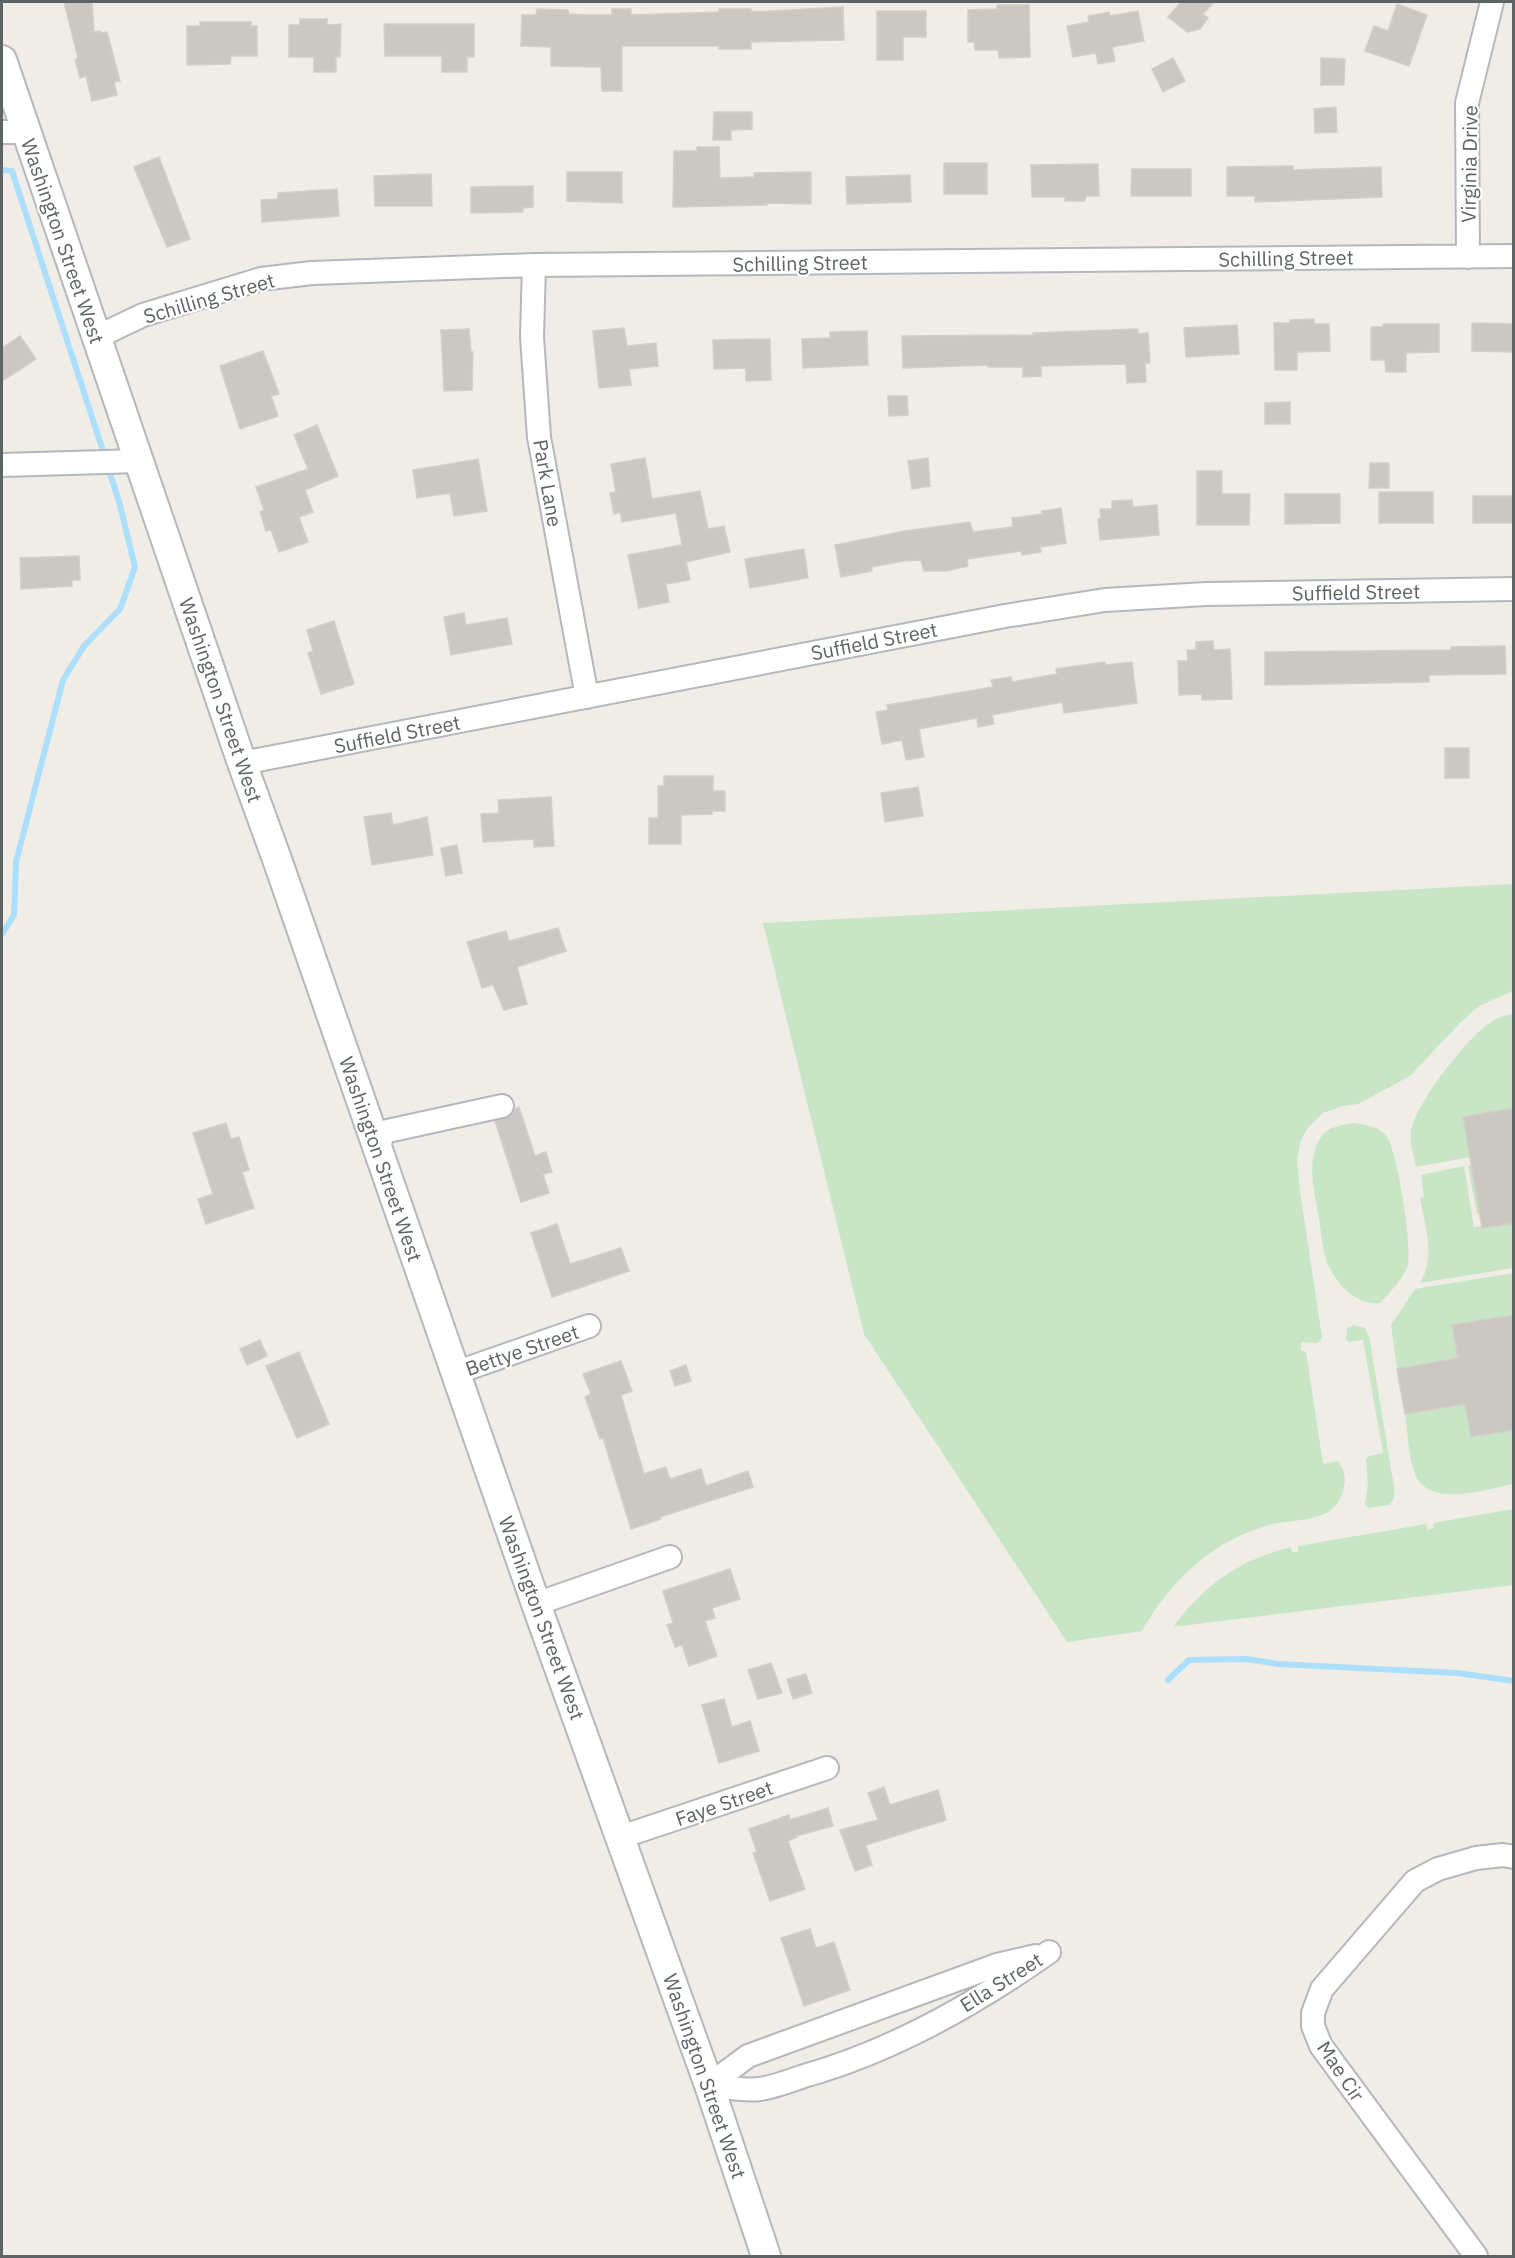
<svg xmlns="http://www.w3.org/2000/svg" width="1515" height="2258" viewBox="0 0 1515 2258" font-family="'IBM Plex Sans',sans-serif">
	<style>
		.green { fill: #c8e5c5 }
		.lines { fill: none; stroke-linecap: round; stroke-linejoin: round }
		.stream { stroke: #acdffb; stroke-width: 6 }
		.building { fill: #cbc8c3; stroke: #d4cec5; stroke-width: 1.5 }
		.minor-casing { stroke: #b4b7bb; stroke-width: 26 }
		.tertiary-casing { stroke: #b4b7bb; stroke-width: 32 }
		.minor { stroke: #fff; stroke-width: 22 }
		.tertiary { stroke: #fff; stroke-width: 28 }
		.labels { text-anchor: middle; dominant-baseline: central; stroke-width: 4.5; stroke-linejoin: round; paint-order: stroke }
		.street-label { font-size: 20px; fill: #5e6366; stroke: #fff }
	</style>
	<rect width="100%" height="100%" fill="#f0ede7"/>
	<!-- green -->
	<path class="green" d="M1513,884V991L1479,1006L1459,1024L1410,1076L1358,1104L1343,1106L1323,1113L1307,1129L1300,1142L1297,1161L1300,1191L1322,1337L1318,1343L1301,1342V1350L1306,1352L1323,1464L1338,1461C1350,1474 1345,1500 1331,1510C1316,1521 1291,1520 1273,1524C1215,1539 1171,1579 1142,1631L1067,1642L864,1334L763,923Z
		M1513,1014V1108L1470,1157L1416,1167C1414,1154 1409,1144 1411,1131C1416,1103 1465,1041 1488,1024C1496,1018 1504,1015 1513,1014Z
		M1354,1123C1366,1125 1379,1126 1387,1137C1397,1151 1414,1251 1407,1267C1402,1281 1389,1293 1380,1303C1355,1306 1334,1281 1326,1260C1322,1246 1321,1229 1318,1214C1314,1189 1306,1160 1321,1137C1329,1126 1342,1125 1354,1123Z
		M1472,1165L1480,1214H1477L1468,1166Z
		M1464,1166L1474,1227L1513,1223V1268L1420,1283C1436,1257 1425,1226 1420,1198L1424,1197L1421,1175Z
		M1513,1273V1315L1452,1325L1458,1358L1397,1369L1391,1325L1415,1289Z
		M1354,1325L1365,1328L1369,1336L1394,1487V1498L1389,1505L1368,1508L1365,1504L1368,1485L1366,1459L1369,1456L1383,1453L1363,1340L1348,1342L1346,1339L1347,1328Z
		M1465,1404L1513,1430V1484C1486,1489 1429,1509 1415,1474C1408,1456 1408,1434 1405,1414Z
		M1513,1509V1585L1173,1627C1205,1584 1240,1560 1291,1547L1292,1552H1298V1546L1426,1524L1428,1530L1434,1528L1433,1523Z"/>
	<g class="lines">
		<!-- stream -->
		<path class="stream" d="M2,170L12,171L105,457
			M2,934L14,915L16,862L63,680L84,646L120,609L135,567L120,505L108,467
			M1168,1680L1189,1660L1247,1659L1278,1664L1457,1673L1514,1681"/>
	</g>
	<!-- building -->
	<path class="building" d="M64,2H92L94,32L100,31L101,33L107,32L120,81L114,82L117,95L92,101L86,76L80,78L75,60L78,58Z
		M1181,2H1214L1203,14L1208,18L1200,29L1187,32L1168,17Z
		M1397,4L1427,15L1409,66L1365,51L1374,26L1388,31Z
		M997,5H1029L1030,57L999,58L998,50H975L974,42H968V10L997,9Z
		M843,7L844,40L751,42V49H719V46H622V91H602L601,67L551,66V47L521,46L522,15H536L537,9L568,10L569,14L585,15H612V9H631V15L719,12V9H751V12Z
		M877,11H926V37H903V60H877Z
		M1138,11L1144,41L1112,47L1115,61L1098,64L1096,53L1073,57L1067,26L1089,22L1088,16L1109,12L1110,16Z
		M300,19H327V25L341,24L340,57H336V72H314V57H289V25H300Z
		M200,22H251V26H257V56H231L230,64L187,65V26H200Z
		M384,24H474V57H467V72H442V56H385Z
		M1173,58L1185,81L1163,92L1152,69Z
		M1321,58L1345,59L1344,85H1321Z
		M1336,107L1337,132L1315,133L1314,109Z
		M714,112H752V129L731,130V140H713Z
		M697,147H719L720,178L754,177V173L811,172V204L767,203V205L673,207L674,151H697Z
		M159,157L190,239L167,247L134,167Z
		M944,163H987V194H944Z
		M1098,164L1099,196H1086L1085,201H1065V197H1032L1031,165Z
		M1293,166V170L1381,167L1382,197L1255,202V196H1227V167Z
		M1132,169H1191V196H1131Z
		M567,172H622V203L567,201Z
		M431,174L432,206H375L374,176Z
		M910,175L911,202L847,204L846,177Z
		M533,186V207L523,208V212L471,213V187Z
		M337,189L339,216L262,222L261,200L278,199V193Z
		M1314,319V324H1329L1330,351L1297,352V370H1275L1274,323H1290V320Z
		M1472,323L1514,324V352L1472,351Z
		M1383,324H1439V352L1406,353V372H1386L1385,360H1371V327H1383Z
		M1237,325L1239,354L1186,357L1184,328Z
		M624,328L627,346L656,343L658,366L629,369L631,385L599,388L593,331Z
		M469,329L471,352H473L472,390L444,391L441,330Z
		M1138,329V334L1148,333L1150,363H1145L1146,382L1127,383L1126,364L1041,366V376L1023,377V367H988V365L903,368L902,336L1033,335V333Z
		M867,331L868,365L803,368L802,339L830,338V332Z
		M20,336L36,359L2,381V348Z
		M770,339L771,380L746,381V368L714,369L713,340Z
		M263,351L279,394L271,396L278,416L240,429L220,366Z
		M888,396H907L908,415L889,416Z
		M1290,402V424H1265V403Z
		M317,425L338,476L305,490L313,512L299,517L308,542L279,552L271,530L266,531L260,512L264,510L256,487L308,469L294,435Z
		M645,458L652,499L700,491L708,529L724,526L730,552L686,562L690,580L666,584L669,602L639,608L628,555L682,545L676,513L622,522L620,512L614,514L610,493L616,492L611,464Z
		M928,458L930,486L912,489L908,461Z
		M478,459L487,511L454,516L450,493L417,498L413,470Z
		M1370,463H1389V488H1369Z
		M1197,471H1222V494H1250L1249,525H1197Z
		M1379,492H1433V523H1379Z
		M1285,494H1340V523L1285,524Z
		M1473,496H1514V523H1473Z
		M1132,500L1133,507L1157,505L1159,535L1100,540L1098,519L1101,518L1100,509H1112V501Z
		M1061,508L1066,543L1040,547L1041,552L1022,555L1021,551L967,559L968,566L947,571H924L921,560L903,561L871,567L872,571L841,577L835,545L905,531L970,522L973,532L1013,527L1012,518L1043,514L1042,511Z
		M804,549L808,578L750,588L745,559Z
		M79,556L80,580H72V586L21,589L20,558Z
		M464,613L466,625L507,618L512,644L451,655L444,617Z
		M334,621L354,684L321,694L308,653L313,651L307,630Z
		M1213,641L1214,650L1230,649L1232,699L1202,700V694L1179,695L1178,661H1188L1187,650H1196V642Z
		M1505,646L1506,674L1429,675V682L1265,685V652L1451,650V647Z
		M1105,662L1106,665L1132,662L1137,703L1064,713L1062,702L992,715L994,724L978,727L977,718L919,729L924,757L906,760L902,740L882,744L876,712L888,710L887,705L993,687L991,680L1011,677L1012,682L1057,674L1056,669Z
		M1445,748H1469V778H1445Z
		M664,776H713V791H725V811H712V814L681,815V844H649V818H658V786H664Z
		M918,787L923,816L885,822L881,793Z
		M551,797L554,846L534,847V839L483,842L481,814L499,813L498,800Z
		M391,813L393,825L427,817L433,855L372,865L364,817Z
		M457,845L462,873L446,876L441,848Z
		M558,928L566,951L517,967L527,1004L504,1010L493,985L482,988L467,942L506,931L509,941Z
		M519,1107L535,1156L546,1152L552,1172L543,1174L549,1193L521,1202L495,1121L511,1116L515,1109Z
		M1514,1108V1223L1482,1228L1463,1117Z
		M226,1123L231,1139L239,1137L249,1170L242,1172L254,1208L206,1224L198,1199L213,1194L193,1133Z
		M557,1224L570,1264L621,1248L629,1271L552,1297L531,1233Z
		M1514,1315V1430L1471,1437L1465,1404L1405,1414L1397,1369L1458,1358L1452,1325Z
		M260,1340L267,1356L247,1365L240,1349Z
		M299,1352L329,1424L297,1438L266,1366Z
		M621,1361L632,1391L621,1395L644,1474L666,1467L670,1479L701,1469L706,1486L748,1471L753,1487L660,1517L661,1519L631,1529L603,1438L600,1439L585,1397L591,1394L583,1374Z
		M686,1365L691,1381L675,1386L670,1371Z
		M730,1569L740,1599L712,1608L715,1618L705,1621L717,1656L689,1666L682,1645L675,1647L667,1625L673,1623L663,1591Z
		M771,1663L782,1693L758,1699L748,1670Z
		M806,1674L812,1693L793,1699L787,1679Z
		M724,1699L732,1727L750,1721L759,1751L719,1763L702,1705Z
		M884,1787L890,1805L938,1790L946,1820L866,1845L872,1865L855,1871L840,1830L878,1820L868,1793Z
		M828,1808L833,1826L796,1836L797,1837L788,1841L805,1889L770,1901L753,1853L757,1852L749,1829L789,1815L790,1820Z
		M810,1929L816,1948L834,1942L850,1990L804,2006L781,1938Z"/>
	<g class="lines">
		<defs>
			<path id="minor" d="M2,132H26
				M1468,257L1467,103L1492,2
				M534,265L532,337L539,437L587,697
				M97,337L143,315L261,279L312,273L534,265L1514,256
				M2,465L139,461
				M242,763L1005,616L1105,600L1206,594L1514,589
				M378,1152L383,1132L502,1106
				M455,1373L589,1326
				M536,1604L670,1557
				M621,1837L827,1768
				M709,2085C725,2087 744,2091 760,2089C774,2087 790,2081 804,2076C893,2051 974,2005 1049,1952
				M709,2085L748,2056L997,1965L1036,1956
				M1476,2256L1321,2046L1313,2026V2013L1322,1989L1415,1881L1438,1869L1476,1858L1503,1855L1514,1857"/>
			<path id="tertiary" d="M2,60L242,763L278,862L536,1604L709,2085L766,2256"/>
		</defs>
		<!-- minor casing -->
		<use href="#minor" class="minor-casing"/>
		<!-- tertiary casing -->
		<use href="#tertiary" class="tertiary-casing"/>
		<!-- minor -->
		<use href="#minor" class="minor"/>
		<!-- tertiary -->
		<use href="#tertiary" class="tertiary"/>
	</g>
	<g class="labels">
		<!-- street labels -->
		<g class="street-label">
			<text transform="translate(1469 164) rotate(-89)">Virginia Drive</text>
			<text transform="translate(63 241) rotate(71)">Washington Street West</text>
			<text transform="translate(1286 258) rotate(-1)">Schilling Street</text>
			<text transform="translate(800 263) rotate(-1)">Schilling Street</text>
			<text transform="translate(209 298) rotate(-16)">Schilling Street</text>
			<text transform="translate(548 483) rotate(80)">Park Lane</text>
			<text transform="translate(1356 592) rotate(-1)">Suffield Street</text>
			<text transform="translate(874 641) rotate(-11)">Suffield Street</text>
			<text transform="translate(221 700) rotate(71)">Washington Street West</text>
			<text transform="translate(397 734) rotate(-11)">Suffield Street</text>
			<text transform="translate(381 1159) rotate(71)">Washington Street West</text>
			<text transform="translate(522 1350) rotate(-19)">Bettye Street</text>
			<text transform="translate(542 1618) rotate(70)">Washington Street West</text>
			<text transform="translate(724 1803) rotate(-19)">Faye Street</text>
			<text transform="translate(1001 1982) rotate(-32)">Ella Street</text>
			<text transform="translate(1341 2071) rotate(56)">Mae Cir</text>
			<text transform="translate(705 2076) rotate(71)">Washington Street West</text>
		</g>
	</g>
	<!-- border -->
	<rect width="1515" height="2258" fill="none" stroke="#5e6366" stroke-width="6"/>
</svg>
